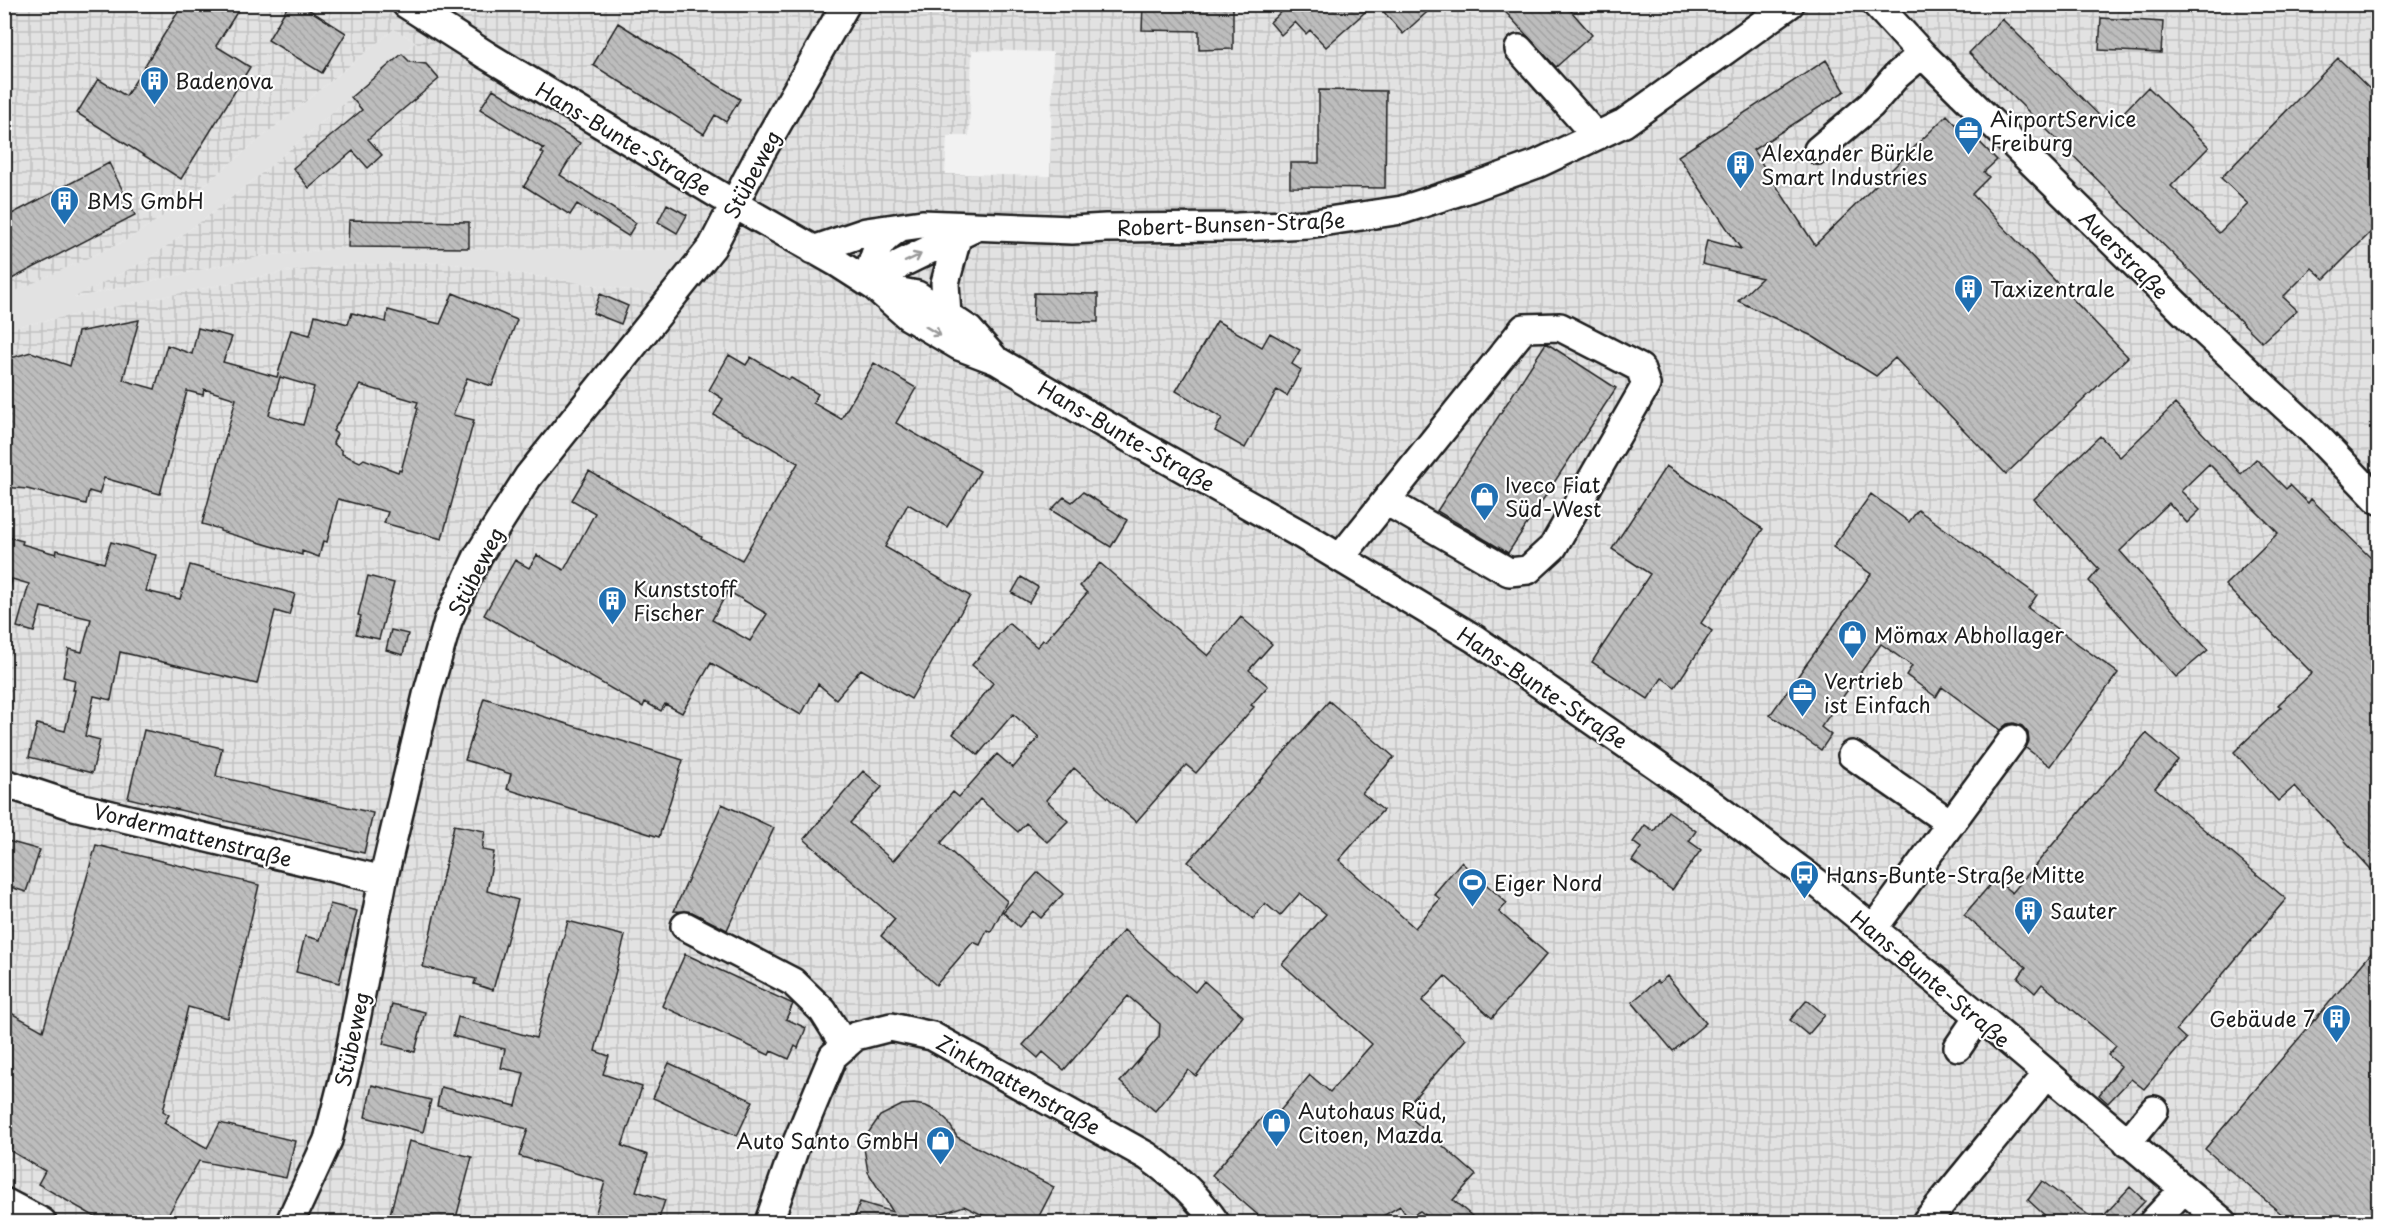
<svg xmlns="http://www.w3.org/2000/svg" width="2383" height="1227" viewBox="0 0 2383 1227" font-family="'Playpen Sans',sans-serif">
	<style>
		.built { fill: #e2e2e2 }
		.industrial { fill: url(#industrial-grid); fill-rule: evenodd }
		.building { fill: url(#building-back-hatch); stroke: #1c1c1c; stroke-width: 1.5; fill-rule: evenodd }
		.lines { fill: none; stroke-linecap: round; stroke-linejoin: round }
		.minor-casing { stroke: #1c1c1c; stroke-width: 32 }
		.minor { stroke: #fff; stroke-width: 27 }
		.oneway { stroke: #999 }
		.labels { text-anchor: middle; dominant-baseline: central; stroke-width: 4.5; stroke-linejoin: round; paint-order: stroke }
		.poi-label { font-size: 21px; fill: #1c1c1c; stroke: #fff; text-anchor: start }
		.street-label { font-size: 21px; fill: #1c1c1c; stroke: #fff }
	</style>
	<defs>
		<pattern id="industrial-grid" width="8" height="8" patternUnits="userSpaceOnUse" patternTransform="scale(1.5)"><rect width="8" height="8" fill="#e2e2e2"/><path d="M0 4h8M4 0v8" fill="none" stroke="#c1c1c1"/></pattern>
		<pattern id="building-back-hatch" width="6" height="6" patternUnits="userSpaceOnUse" patternTransform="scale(1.5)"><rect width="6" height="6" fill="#bdbdbd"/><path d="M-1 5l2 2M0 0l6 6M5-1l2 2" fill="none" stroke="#a2a2a2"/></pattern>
	</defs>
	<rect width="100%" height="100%" fill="#f2f2f2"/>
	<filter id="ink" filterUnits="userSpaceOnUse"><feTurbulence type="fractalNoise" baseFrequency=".0167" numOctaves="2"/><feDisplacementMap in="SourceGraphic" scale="12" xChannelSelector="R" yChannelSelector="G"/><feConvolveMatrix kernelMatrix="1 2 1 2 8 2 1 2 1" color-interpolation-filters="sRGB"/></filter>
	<g filter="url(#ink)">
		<!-- built -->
		<path class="built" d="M394,29L416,42L256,178L206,218L147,260L74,298L263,256L348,247L694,250L660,295L441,262L347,265L284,272L5,329L4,296L125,241L159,219L187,199Z"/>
		<!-- industrial -->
		<path class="industrial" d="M5,5H2378V1222H5V329L284,272L347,265L441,262L660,295L693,250L348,247L263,256L73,298L147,260L206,218L256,178L416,42L394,29L187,199L159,219L125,241L5,296ZM972,50L1053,52L1050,176L946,174L945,172L947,136H969Z"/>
		<!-- building -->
		<path class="building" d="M183,4H242L216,46L250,67L181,179L77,113L98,79L126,96Z
			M289,4H300L346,33L322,73L268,40Z
			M1143,4H1233V49L1199,50V31L1142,30Z
			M1279,4H1374L1326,47L1310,30L1306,34L1295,22L1281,35L1270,22L1284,9Z
			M1377,4H1436L1403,34Z
			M1498,4H1565L1592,35L1556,67Z
			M2101,18L2163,22L2161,53L2099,50Z
			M2002,19L2110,126L2148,87L2209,147L2171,186L2219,233L2248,204L2221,178L2338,58L2379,98V224L2324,279L2312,268L2283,297L2297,310L2262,342L1969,53Z
			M618,23L740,99L726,122L715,115L704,134L593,65Z
			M402,54L410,62L426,64L439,79L368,139L382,155L368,168L353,151L309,188L293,168L362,110L351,97Z
			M1826,60L1845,91L1753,150L1815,245L1947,115L1965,134L1969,131L1997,160L1984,172L1989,177L1972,194L2128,357L2006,474L1895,358L1876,376L1812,336L1738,301L1762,278L1702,264L1707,240L1741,249L1678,156Z
			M493,89L580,143L560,175L636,223L628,236L577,204L570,215L524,186L544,154L541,152L544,149L480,109Z
			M1319,90L1386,91L1385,188L1290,187V163H1319Z
			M109,163L135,215L4,283V218Z
			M667,204L687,215L677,233L658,222Z
			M349,220L469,222V248L348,247Z
			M453,293L517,320L492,386L467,378L453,415L474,420L442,539L384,523L388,512L338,499L327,542L323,541L319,557L302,551V555L220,531V529L202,524L236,399L204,389L203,395L187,391L160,494L104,478L99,494L89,491L86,504L27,489L4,487V360L31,352L70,366L78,332L139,320L123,380L155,389L167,345L192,354L198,328L232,337L223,362L277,377L291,330L310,335L315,315L348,324L352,313L386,322L388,310L440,324ZM280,377L314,387L303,425L269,415ZM360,385L418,402L416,407L418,408L401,471L399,470L398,472L364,459L360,462L342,454V451L333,443L337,434L333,431Z
			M1034,293L1098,294V322L1033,321Z
			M600,294L628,306L621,324L593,313Z
			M1217,321L1262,347L1270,333L1300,350L1292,364L1301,370L1287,396L1277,390L1245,448L1215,431L1222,418L1176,391Z
			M1546,343L1616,388L1508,553L1437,511Z
			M729,355L746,365L751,357L789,380L791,378L818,394L813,403L841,419L874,363L916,388L896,423L980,471L947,527L908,504L885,547L970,596L911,699L861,669L836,699L818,684L801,715L711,663L682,713L665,704L661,711L645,702L643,707L484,615L515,560L529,568L537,555L564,570L595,513L572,500L589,471L702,537L701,539L742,560L798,463L714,415L723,399L709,390ZM728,591L767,614L750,641L712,620Z
			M2175,404L2241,474L2256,459L2286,489L2290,485L2308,503L2311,499L2379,566V878L2295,786L2278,801L2234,752L2281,707L2278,705L2312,673L2225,585L2278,533L2209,464L2181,491L2200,510L2187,523L2169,503L2120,551L2208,650L2176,677L2089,581L2099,569L2034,499L2100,436L2120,457Z
			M1666,466L1763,529L1701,623L1712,631L1675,687L1662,678L1648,699L1592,662L1650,574L1612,549Z
			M1083,492L1127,520L1111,547L1051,510L1064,497L1072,502Z
			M1871,494L1909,522L1918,510L2037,595L2028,608L2118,673L2050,766L2026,748L2029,741L2028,733L2022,726L2014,723L2007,724L2000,730L1942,687L1936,697L1906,675L1912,666L1881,644L1821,727L1831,735L1821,750L1770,715L1871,574L1833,547Z
			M4,536L23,541L22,544L56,554L57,550L104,563L111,542L156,555L146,591L180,599L190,565L295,594L289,615L275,611L257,684L120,652L111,700L94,696L85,736L100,740L92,773L29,757L37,724L65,731L75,690H73L75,680L63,677L69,649L82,652L91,619L41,607L34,632L17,627L29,584L12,579L10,588L4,587Z
			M1100,563L1208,656L1241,617L1272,644L1249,670L1268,686L1251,705L1254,707L1196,773L1186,765L1136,822L1074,768L1046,800L1068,821L1047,842L1026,823L1018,832L980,799L941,843L1007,901L991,932L987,930L980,945L973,942L936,985L881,936L895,919L804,839L863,771L882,787L850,823L893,861L953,792L959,797L997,754L1013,768L1039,737L1013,714L978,755L953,734L993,683L972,665L1009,623L1037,647L1043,640L1045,641L1087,593L1080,586Z
			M368,576L394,583L379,639L356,634L361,616L358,615Z
			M1021,577L1038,587L1029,603L1012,593Z
			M391,630L408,634L403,655L386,650Z
			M484,698L683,760L659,837L507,789L511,774L465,760Z
			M1329,701L1394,757L1362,793L1383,810L1339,860L1415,928L1440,899L1434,894L1461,862L1507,903L1499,912L1547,954L1492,1018L1445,976L1422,1001L1466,1039L1403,1111L1476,1175L1453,1200L1479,1222H1434L1420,1211L1408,1218L1400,1206L1373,1222H1266L1212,1175L1267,1112L1274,1118L1310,1075L1330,1092L1372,1044L1282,964L1326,914L1300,893L1280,916L1265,903L1253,919L1188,862Z
			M144,730L222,748L216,776L373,813L364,853L128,798Z
			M2146,733L2178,760L2155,788L2286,899L2176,1030L2186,1039L2144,1089L2131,1079L2108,1103L2099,1095L2121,1066L2108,1055L2116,1046L2042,984L2035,993L2018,978L2026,967L1964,915L1995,879L2012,893Z
			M722,804L774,828L727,930L692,912L674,911Z
			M1668,811L1696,831L1689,841L1701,850L1672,890L1632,861L1641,848L1633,842L1645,825L1654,831Z
			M454,825L485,831L482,850L494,852L487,891L518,900L493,990L474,984L476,979L423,967Z
			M4,840L40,850L26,892L4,885Z
			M96,845L259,885L228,1018L188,1007L163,1111L169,1115L164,1123L207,1148L220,1123L295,1141L286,1178L199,1161L164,1222H104L38,1184L45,1171L4,1147V1009L43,1031Z
			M1038,872L1063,894L1041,918L1033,911L1019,927L1003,912Z
			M330,904L357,911L339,983L296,972L305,936L320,940Z
			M568,921L625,936L595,1051L609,1056L603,1074L642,1087L622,1146L648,1155L636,1191L665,1200L658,1222H593L605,1182L519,1156L528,1129L437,1106L441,1087L516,1106L524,1073L501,1068L505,1049L453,1036L458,1017L536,1038Z
			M1124,930L1195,992L1204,981L1243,1016L1196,1076L1188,1070L1155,1111L1120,1082L1159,1037L1160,1024L1128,996L1064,1070L1043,1052L1038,1058L1023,1045Z
			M2379,944V1222H2291L2205,1149Z
			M685,954L793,1004L786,1019L806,1028L798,1048L795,1046L789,1059L771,1051L769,1055L662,1006Z
			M1667,976L1706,1023L1673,1051L1632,1002L1657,981L1659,983Z
			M1807,1000L1825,1015L1808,1035L1790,1020Z
			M392,1004L425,1012L415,1052L383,1044Z
			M669,1063L753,1101L737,1136L653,1098Z
			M372,1085L431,1100L423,1132L365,1117Z
			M914,1104L926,1106L938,1112L947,1120L957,1137L1054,1187L1036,1222H997L964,1206L934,1216L936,1222H853L860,1202L893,1212L868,1172L864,1148L866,1136L880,1116L902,1105Z
			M409,1141L472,1157L455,1222H388Z
			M2042,1181L2098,1222L2130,1187L2145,1201L2125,1222H2052L2028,1200Z"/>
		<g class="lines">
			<defs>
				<path id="minor" d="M406,4L486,55L734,204L836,262L875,287L908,316L959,346L996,360L1097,420L1302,535L1475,639L1705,799L1816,882L1979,1016L2223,1222
					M1876,4L1922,54L2190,318L2312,431L2378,500
					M1519,49L1596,136
					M1818,150L1871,105L1896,76L1922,54
					M813,250L866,232L922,224L1072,230L1106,228L1237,227L1308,224L1402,210L1470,188L1537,164L1624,123L1790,4
					M867,282C875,254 874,243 901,227
					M875,287L917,295L969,330L993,357
					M875,287L900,264L976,227
					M947,316L945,283L957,238
					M1340,558L1524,328L1560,327L1640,368L1646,385L1553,547L1528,570L1509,572L1386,501
					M1852,755L1950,823
					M4,783L74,806L383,880
					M685,926L793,982L823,1011L845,1046
					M1873,929L2013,739
					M1958,1047L1979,1016
					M2127,1143L2154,1110
					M4,1202L42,1222
					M290,1222L328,1140L348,1061L383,880L427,695L448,621L468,577L478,556L528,477L712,247L759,156L846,4
					M769,1222L795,1147L833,1056L856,1036L891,1027L932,1036L1147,1156C1174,1175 1197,1195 1215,1222
					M1926,1222L2047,1074
					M2153,1222L2184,1189"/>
			</defs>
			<!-- minor casing -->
			<use href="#minor" class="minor-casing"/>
			<!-- minor -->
			<use href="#minor" class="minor"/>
		</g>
		<!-- one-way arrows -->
		<defs><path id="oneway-shaft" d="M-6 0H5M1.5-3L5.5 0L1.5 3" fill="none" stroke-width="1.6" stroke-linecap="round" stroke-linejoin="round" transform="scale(1.5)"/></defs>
		<g class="oneway">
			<use href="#oneway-shaft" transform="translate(913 258) rotate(-25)"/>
			<use href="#oneway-shaft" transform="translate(933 331) rotate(31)"/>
		</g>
	</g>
	<!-- icons -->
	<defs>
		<symbol id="building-pin" viewBox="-11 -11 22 30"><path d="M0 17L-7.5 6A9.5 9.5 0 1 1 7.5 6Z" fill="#1f6fb2" stroke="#fff"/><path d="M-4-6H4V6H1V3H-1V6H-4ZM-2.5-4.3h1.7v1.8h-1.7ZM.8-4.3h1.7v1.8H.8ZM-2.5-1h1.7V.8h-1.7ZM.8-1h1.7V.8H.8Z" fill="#fff"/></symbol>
		<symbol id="office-pin" viewBox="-11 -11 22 30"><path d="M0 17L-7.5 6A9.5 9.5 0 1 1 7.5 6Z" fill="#1f6fb2" stroke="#fff"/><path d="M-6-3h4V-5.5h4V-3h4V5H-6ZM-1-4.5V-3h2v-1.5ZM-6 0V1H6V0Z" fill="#fff"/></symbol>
		<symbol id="shop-pin" viewBox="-11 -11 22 30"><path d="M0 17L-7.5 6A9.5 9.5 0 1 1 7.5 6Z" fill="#1f6fb2" stroke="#fff"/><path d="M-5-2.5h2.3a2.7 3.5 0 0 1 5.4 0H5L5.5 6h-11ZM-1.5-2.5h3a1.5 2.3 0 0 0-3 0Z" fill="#fff"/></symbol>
		<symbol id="bus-pin" viewBox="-11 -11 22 30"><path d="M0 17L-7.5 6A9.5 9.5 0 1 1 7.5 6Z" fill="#1f6fb2" stroke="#fff"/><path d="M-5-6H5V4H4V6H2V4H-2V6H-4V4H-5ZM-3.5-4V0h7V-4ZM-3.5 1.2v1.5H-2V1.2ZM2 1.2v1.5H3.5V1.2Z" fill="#fff"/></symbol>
		<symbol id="stadium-pin" viewBox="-11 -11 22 30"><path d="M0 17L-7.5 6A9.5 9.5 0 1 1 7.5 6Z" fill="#1f6fb2" stroke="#fff"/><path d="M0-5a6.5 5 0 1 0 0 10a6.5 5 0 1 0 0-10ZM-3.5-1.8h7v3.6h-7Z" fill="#fff"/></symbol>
	</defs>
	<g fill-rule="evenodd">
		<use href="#building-pin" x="138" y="64" width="33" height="45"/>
		<use href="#office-pin" x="1952" y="114" width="33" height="45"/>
		<use href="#building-pin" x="1724" y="148" width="33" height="45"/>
		<use href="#building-pin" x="48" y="184" width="33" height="45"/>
		<use href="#building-pin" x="1952" y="272" width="33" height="45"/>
		<use href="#shop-pin" x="1468" y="480" width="33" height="45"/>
		<use href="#building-pin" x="596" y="584" width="33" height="45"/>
		<use href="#shop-pin" x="1836" y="618" width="33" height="45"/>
		<use href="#office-pin" x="1786" y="676" width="33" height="45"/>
		<use href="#bus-pin" x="1788" y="858" width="33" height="45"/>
		<use href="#stadium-pin" x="1456" y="866" width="33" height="45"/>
		<use href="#building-pin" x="2012" y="894" width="33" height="45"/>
		<use href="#building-pin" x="2320" y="1002" width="33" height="45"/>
		<use href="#shop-pin" x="1260" y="1106" width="33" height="45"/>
		<use href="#shop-pin" x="924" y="1124" width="33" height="45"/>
	</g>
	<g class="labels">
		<!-- poi labels -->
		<g class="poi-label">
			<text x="175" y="80">Badenova</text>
			<text x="1990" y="118">AirportService<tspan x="1990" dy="24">Freiburg</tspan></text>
			<text x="1761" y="152">Alexander Bürkle<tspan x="1761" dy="24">Smart Industries</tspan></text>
			<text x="86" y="200">BMS GmbH</text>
			<text x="1990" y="288">Taxizentrale</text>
			<text x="1505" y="484">Iveco Fiat<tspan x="1505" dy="24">Süd-West</tspan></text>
			<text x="633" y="588">Kunststoff<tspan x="633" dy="24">Fischer</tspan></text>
			<text x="1874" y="634">Mömax Abhollager</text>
			<text x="1824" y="680">Vertrieb<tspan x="1824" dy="24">ist Einfach</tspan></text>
			<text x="1826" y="874">Hans-Bunte-Straße Mitte</text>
			<text x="1494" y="882">Eiger Nord</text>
			<text x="2050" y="910">Sauter</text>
			<text x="2315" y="1018" text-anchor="end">Gebäude 7</text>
			<text x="1298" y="1110">Autohaus Rüd,<tspan x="1298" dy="24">Citoen, Mazda</tspan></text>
			<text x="919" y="1140" text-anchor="end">Auto Santo GmbH</text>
		</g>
		<!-- street labels -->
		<g class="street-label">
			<text transform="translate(624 138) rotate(31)">Hans-Bunte-Straße</text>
			<text transform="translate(751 174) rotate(-62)">Stübeweg</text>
			<text transform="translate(1231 223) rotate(-2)">Robert-Bunsen-Straße</text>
			<text transform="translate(2125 254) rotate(45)">Auerstraße</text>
			<text transform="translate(1127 435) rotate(30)">Hans-Bunte-Straße</text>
			<text transform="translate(475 571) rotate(-63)">Stübeweg</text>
			<text transform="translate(1543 687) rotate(34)">Hans-Bunte-Straße</text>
			<text transform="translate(193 834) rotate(14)">Vordermattenstraße</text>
			<text transform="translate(1931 978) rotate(40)">Hans-Bunte-Straße</text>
			<text transform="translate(351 1039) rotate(-78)">Stübeweg</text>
			<text transform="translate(1019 1084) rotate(29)">Zinkmattenstraße</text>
		</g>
	</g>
	<!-- margin -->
	<rect width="2383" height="1227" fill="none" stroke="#fff" stroke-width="24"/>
	<rect x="12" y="12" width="2359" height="1203" fill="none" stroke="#1c1c1c" stroke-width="2" filter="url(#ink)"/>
</svg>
